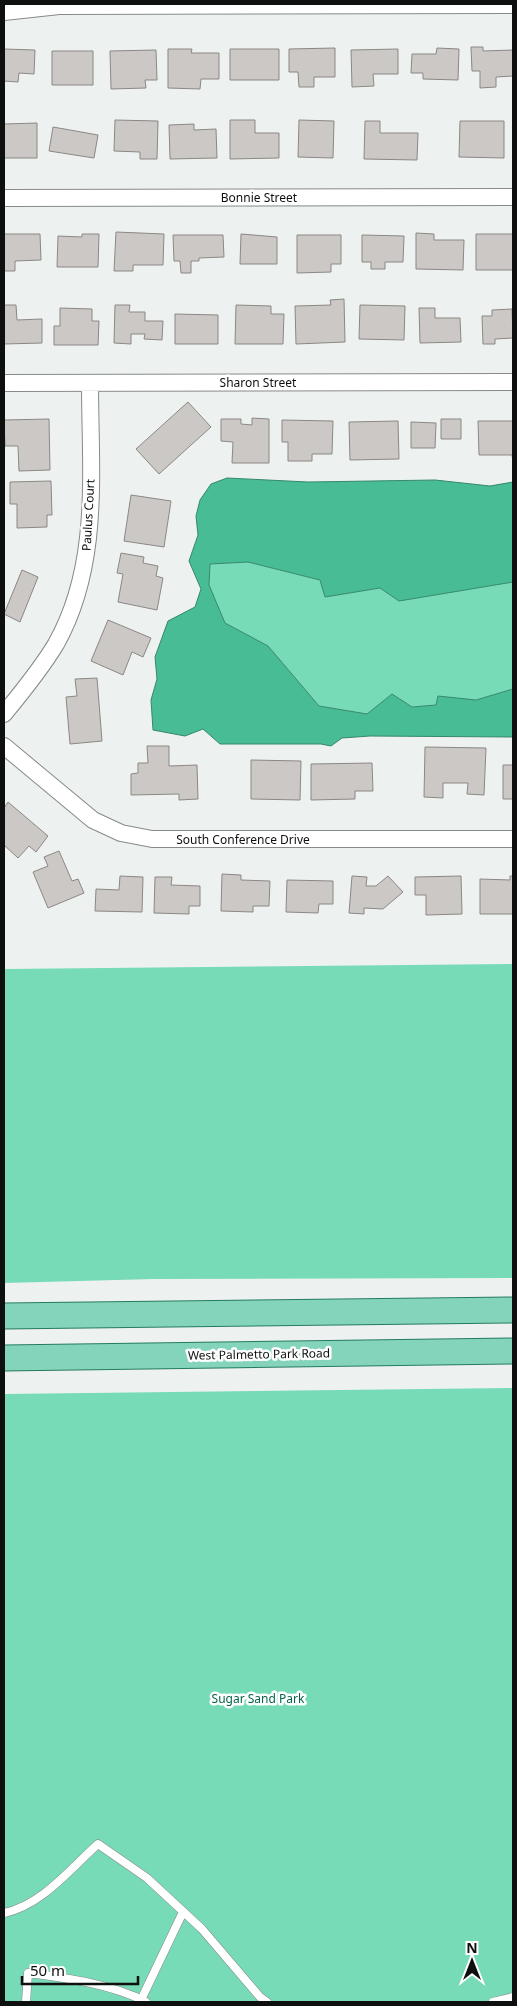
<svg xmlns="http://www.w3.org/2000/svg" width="517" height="2006" viewBox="0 0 517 2006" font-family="'Noto Sans',sans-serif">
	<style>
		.green { fill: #78dbb7 }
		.water { fill: #47bc95; stroke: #36886d }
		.building { fill: #ccc8c6; stroke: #8b8785 }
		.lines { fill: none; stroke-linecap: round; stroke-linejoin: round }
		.lane-casing { stroke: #868a89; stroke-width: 9 }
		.street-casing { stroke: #868a89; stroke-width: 18 }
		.primary-casing { stroke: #257b61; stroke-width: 27 }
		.lane { stroke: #fff; stroke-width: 8 }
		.street { stroke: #fff; stroke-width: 16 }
		.primary { stroke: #84d3bb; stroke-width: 25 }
		.labels { text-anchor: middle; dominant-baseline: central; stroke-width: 5; stroke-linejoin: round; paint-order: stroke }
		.street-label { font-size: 12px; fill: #0e0f0f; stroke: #fff }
		.park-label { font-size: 12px; fill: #05654b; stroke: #fff }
	</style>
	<rect width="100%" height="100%" fill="#edf2f0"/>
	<!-- green -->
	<path class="green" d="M248,562L320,580L325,597L380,588L399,601L513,582V689L476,700L438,697L436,705L412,707L392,694L367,714L319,706L268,646L225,623L209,585L210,564Z
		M513,964V1278L154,1279L4,1283V969Z
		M513,1388V2002H4V1394Z"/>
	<!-- water -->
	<path class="water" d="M227,478L308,482L435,480L490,486L513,482V582L399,601L380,588L325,597L320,580L248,562L210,564L209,585L225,623L268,646L319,706L367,714L392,694L412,707L436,705L438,696L476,700L513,689V737L370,736L342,738L331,746L321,744H220L203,729L185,736L153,730L151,700L157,679L155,657L168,621L195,607L201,589L189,561L198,535L196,516L200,500L211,484Z"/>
	<!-- building -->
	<path class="building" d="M471,47H483V51L513,50V76L496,77V87L480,88V71H472Z
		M335,48V77H314V87H299L298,72H289V49Z
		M437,48L459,49L458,80L423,79V73H411L412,54H436Z
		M4,49L35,50L34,74L19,73L18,82L4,81Z
		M168,49H192L191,53H219V79H201L200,89L168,88Z
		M230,49H279V80H230Z
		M398,49V74H373L374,86L352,87L351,50Z
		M156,50L157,80H145L146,88L111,89L110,51Z
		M52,51H93V85H52Z
		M115,120L158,121L157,159H140V152L114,151Z
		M230,120H255V133H279V158L230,159Z
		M299,120L334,121L333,158L298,157Z
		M365,121H380V133H418L417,160L364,159Z
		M460,121H504V158L459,157Z
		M37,123V158H4V124Z
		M194,124V130L216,129L217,158L170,159L169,125Z
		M53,127L98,135L94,158L49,151Z
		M116,232L164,234L163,265H133V271H114Z
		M416,233L434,234V240H464L463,270L416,269Z
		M4,234H40L41,260L15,261V271H4Z
		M82,234H99L98,267H57L58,236L82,237Z
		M241,234L277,237V264H240Z
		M476,234H513V270H476Z
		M173,235H223L224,257L199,258V261H191V273H181L180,261H174Z
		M297,235H341V264H331V272L297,273Z
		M362,235L404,236L403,262H385V269H371V262H362Z
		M344,299L345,342L296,344L295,306L331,305L330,300Z
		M4,305H16L17,320L42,319V343L4,344Z
		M115,305H130L129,312H145V321H163L162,340L144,339L145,334H131V344L114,343Z
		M236,305L271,306V314H284L283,344H235Z
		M360,305L405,306L404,340L359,339Z
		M60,308L92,309V321H99L98,345H54V326H60Z
		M419,308H435V318H460L461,342L420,343Z
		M512,309L513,338L495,339V344H483L482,316H492V310Z
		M175,314L218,315V344H175Z
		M188,402L211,427L159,474L136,449Z
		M252,418L269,419V463H232L233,442L221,441V419H241V424L252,425Z
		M49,419L50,470L19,471L18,446H5L4,420Z
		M441,419H461V439H441Z
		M282,420L333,421L332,454H312V461H288V442H282Z
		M398,421L399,459L350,460L349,422Z
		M478,421H513V462L512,455H479Z
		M411,422L436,423L435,448H411Z
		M51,481L52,515H47V527L17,528V504H10V482Z
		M131,495L171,501L164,547L124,541Z
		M121,553L144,557L143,563L158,566L156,576L163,578L157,610L118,602L123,574L117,573Z
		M22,570L38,577L20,622L4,614Z
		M108,620L151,638L143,657L132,652L123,675L91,661Z
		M97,678L102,741L70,744L66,697L77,696L75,679Z
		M147,746H169V766L197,765L198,799L179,800V794L131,795V774L138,773V763H148Z
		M425,747L486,748L484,795L467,794L468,783H443V798L424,797Z
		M251,760L301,761L300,800L251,799Z
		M372,763L373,791H355V799L311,800V764Z
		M503,765H513V799H503Z
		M8,802L48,836L36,852L29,846L18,858L4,845V808Z
		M59,851L72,881L78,879L84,893L48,908L33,872L48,866L44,857Z
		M222,874L241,875V880L270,881L269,906H253V912L221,911Z
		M120,876L143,877L142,912L95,911L96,889L119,890Z
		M352,876L367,877L366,886H376L388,876L403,892L383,909L364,908V914L349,913Z
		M461,876L462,914L426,915V895H415V877Z
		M510,876H513V914H480V879L510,880Z
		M155,877H172L171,885L200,886V906H189V914L154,913Z
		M287,880L333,881V904H319L318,913L286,912Z"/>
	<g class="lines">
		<defs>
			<path id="lane" d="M4,1913C42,1905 70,1869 98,1844L147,1878L202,1929L260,1997L267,2002
				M26,2002L28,1973C66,1978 112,1984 146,2002
				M140,2002L183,1912
				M493,2002L513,1997"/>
			<path id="street" d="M4,12L59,6L513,5
				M4,198L513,197
				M4,383L513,382
				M4,714C23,691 41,669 56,644C101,564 90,471 90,383
				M4,746L93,820L121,833L152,839H513"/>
			<path id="primary" d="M4,1316L513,1310
				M4,1358L513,1351"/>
		</defs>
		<!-- lane casing -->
		<use href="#lane" class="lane-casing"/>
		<!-- street casing -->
		<use href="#street" class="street-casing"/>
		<!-- primary casing -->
		<use href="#primary" class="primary-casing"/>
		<!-- lane -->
		<use href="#lane" class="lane"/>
		<!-- street -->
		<use href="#street" class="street"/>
		<!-- primary -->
		<use href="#primary" class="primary"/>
	</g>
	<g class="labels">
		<!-- street labels -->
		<g class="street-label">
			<text x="259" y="197">Bonnie Street</text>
			<text x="258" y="382">Sharon Street</text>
			<text transform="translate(88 515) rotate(-87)">Paulus Court</text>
			<text x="243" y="839">South Conference Drive</text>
			<text transform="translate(259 1354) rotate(-1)">West Palmetto Park Road</text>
		</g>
		<!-- park labels -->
		<g class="park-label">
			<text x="258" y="1698">Sugar Sand Park</text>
		</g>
	</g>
	<!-- border -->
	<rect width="517" height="2006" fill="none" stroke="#0e0f0f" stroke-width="10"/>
	<!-- north arrow -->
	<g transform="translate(472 1961)" stroke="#ffffff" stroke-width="4" paint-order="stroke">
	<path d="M0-4L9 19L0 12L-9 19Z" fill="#0e0f0f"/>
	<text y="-8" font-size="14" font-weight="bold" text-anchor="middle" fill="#0e0f0f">N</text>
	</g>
	<!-- scale -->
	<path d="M22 1976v8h116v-8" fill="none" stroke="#0e0f0f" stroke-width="2.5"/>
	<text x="30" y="1976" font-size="15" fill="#0e0f0f" stroke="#ffffff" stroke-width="4" paint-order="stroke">50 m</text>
</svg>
